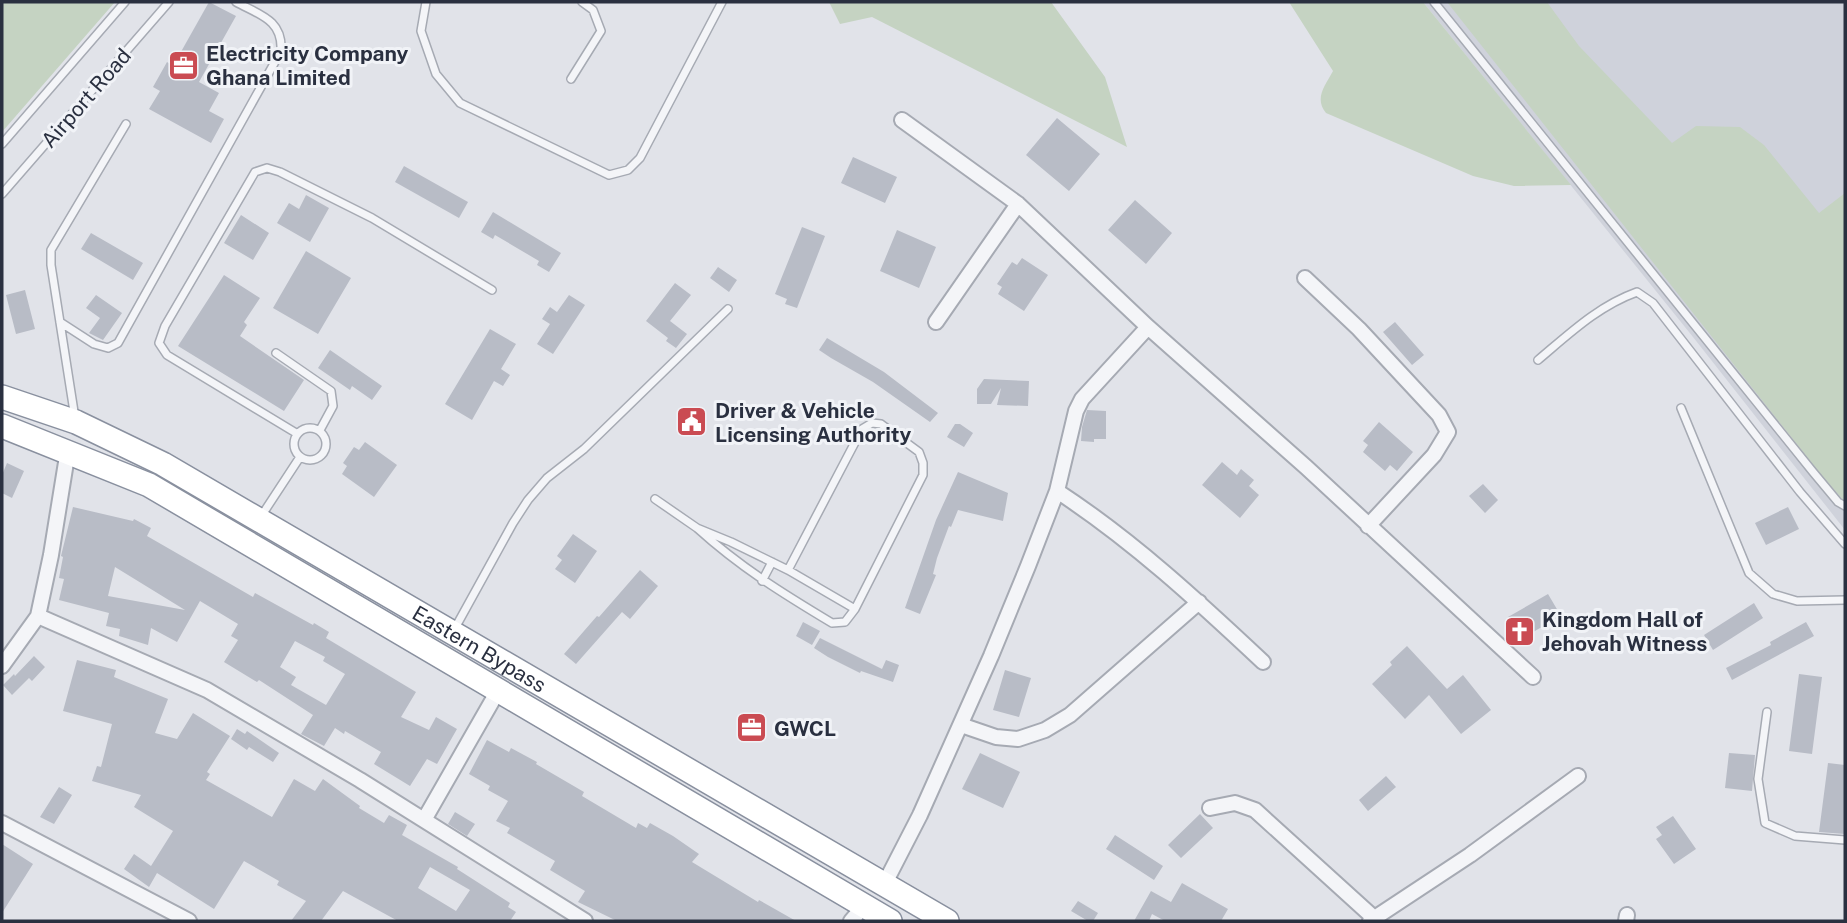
<svg xmlns="http://www.w3.org/2000/svg" width="1847" height="923" viewBox="0 0 1847 923" font-family="'Public Sans',sans-serif">
	<style>
		.built { fill: #cfd2db }
		.green { fill: #c5d3c2 }
		.building { fill: #b8bcc6; fill-rule: evenodd }
		.lines { fill: none; stroke-linecap: round; stroke-linejoin: round }
		.service-casing { stroke: #a6aab3; stroke-width: 10 }
		.minor-casing { stroke: #a6aab3; stroke-width: 18 }
		.trunk-casing { stroke: #89909f; stroke-width: 26 }
		.service { stroke: #f4f5f8; stroke-width: 7 }
		.minor { stroke: #f4f5f8; stroke-width: 14 }
		.trunk { stroke: #fff; stroke-width: 23 }
		.labels { text-anchor: middle; dominant-baseline: central; stroke-width: 6; stroke-linejoin: round; paint-order: stroke }
		.poi-label { font-size: 21px; font-weight: bold; fill: #2a3040; stroke: #f1f3f7; text-anchor: start }
		.street-label { font-size: 21px; fill: #2a3040; stroke: #f1f3f7 }
	</style>
	<rect width="100%" height="100%" fill="#e1e3e9"/>
	<!-- built -->
	<path class="built" d="M1423,2H1845V530L1693,337Z"/>
	<!-- green -->
	<path class="green" d="M2,2H115L2,132Z
		M829,2H1051L1105,77L1127,147L872,17L840,24Z
		M1289,2H1423L1571,185L1514,186L1473,176L1326,113C1314,98 1325,86 1333,71Z
		M1447,2H1547L1579,46L1672,143L1696,126L1740,127L1764,145L1819,213L1845,193V502L1822,476Z"/>
	<!-- building -->
	<path class="building" d="M209,2L236,16L199,82L219,93L209,111L224,119L211,143L149,109L160,91L153,87L167,62L173,66Z
		M1057,118L1100,154L1069,191L1026,155Z
		M853,157L897,177L885,203L841,183Z
		M404,166L468,202L459,218L395,182Z
		M306,195L329,208L310,242L277,223L289,203L299,209Z
		M1135,200L1172,233L1146,264L1108,230Z
		M493,212L561,253L549,272L537,265L539,261L495,235L493,239L481,232Z
		M241,215L269,233L253,260L224,243Z
		M802,227L825,236L797,308L785,304L787,299L775,294Z
		M897,230L936,247L919,288L880,271Z
		M91,233L143,263L133,280L81,249Z
		M306,251L351,278L318,334L273,308Z
		M1022,258L1048,275L1024,311L998,294L1002,287L997,284L1012,262L1017,265Z
		M718,267L737,280L729,292L710,278Z
		M224,275L260,298L244,322L247,325L240,336L304,380L284,411L178,346Z
		M675,283L691,295L670,321L687,334L676,348L666,341L668,338L646,321Z
		M25,290L35,329L16,334L6,295Z
		M96,295L122,313L103,340L89,333L100,318L86,308Z
		M569,295L585,305L553,354L537,344L550,324L542,319L550,307L557,312Z
		M1395,322L1424,355L1412,365L1383,332Z
		M490,329L516,344L501,369L510,375L503,386L494,381L472,420L445,404Z
		M827,338L884,372L938,413L930,422L873,382L831,358L819,350Z
		M330,350L382,386L372,400L352,386L350,390L318,368Z
		M984,379L1029,381L1028,406L997,405L1001,388L991,404H977V389Z
		M1087,410L1106,411V439H1094V442L1081,441L1082,427Z
		M1379,422L1413,452L1397,471L1390,465L1385,471L1363,452L1368,445L1363,441Z
		M955,424H960L973,433L964,447L947,437Z
		M365,442L397,465L374,497L342,474L347,466L343,463L354,447L359,450Z
		M1222,462L1237,475L1241,469L1254,480L1249,486L1259,495L1240,518L1202,485Z
		M7,463L24,471L12,498L2,493V475Z
		M958,472L1008,493L1003,521L958,510L951,527L949,526L937,558L933,574L936,575L920,614L905,608L936,520Z
		M1483,484L1498,500L1485,513L1469,496Z
		M73,507L133,521L134,519L151,528L147,536L253,597L255,593L313,625L314,623L329,632L326,638L416,692L401,717L429,730L436,717L457,729L437,764L427,759L410,786L374,764L381,752L345,731L344,734L335,728L324,746L301,734L313,715L259,680L257,682L224,662L238,640L231,636L238,624L200,601L177,642L151,628L148,645L119,636L120,629L106,626L109,613L59,600L64,579L59,578L63,557L61,556ZM115,567L185,610L108,596ZM295,641L325,657L323,661L345,674L326,705L291,685L296,677L280,667Z
		M1788,507L1799,529L1766,545L1755,523Z
		M573,534L597,551L575,583L555,569L562,560L557,556Z
		M640,570L658,586L630,619L622,612L576,664L564,654L597,616L599,617Z
		M1548,594L1561,616L1521,639L1508,617Z
		M1754,603L1763,618L1713,650L1704,635Z
		M803,622L820,631L812,645L796,636Z
		M1806,622L1814,636L1732,680L1726,668L1771,645L1770,642Z
		M820,638L882,669L886,660L899,665L893,682L861,671L860,673L828,657L814,648Z
		M1407,646L1447,689L1463,675L1491,710L1461,734L1429,695L1405,719L1372,684L1392,665L1390,662Z
		M34,656L45,667L32,681L29,678L12,695L3,685L14,674L15,676Z
		M77,660L116,670L114,677L168,699L155,733L177,739L193,713L230,736L207,772L210,774L206,780L272,817L294,779L315,791L323,779L360,806L359,808L384,823L389,815L407,825L402,835L458,867L457,869L510,903L508,907L516,912L510,921H398L343,891L321,921H291L306,901L277,885L279,881L244,861L214,909L157,873L149,887L124,869L134,854L151,866L173,831L134,807L141,795L92,781L97,766L101,767L112,724L63,711ZM430,867L470,890L456,911L418,888Z
		M1005,670L1031,678L1019,717L993,710Z
		M1799,674L1822,677L1812,754L1789,751Z
		M237,729L245,734L247,731L279,753L273,762L249,747L247,750L231,739Z
		M487,740L509,752L511,748L537,762L536,764L584,792L582,796L636,828L638,823L647,828L650,823L673,836L699,854L692,862L758,902L759,900L796,921H617L578,902L585,891L550,870L555,861L507,833L510,828L496,821L508,801L488,790L490,786L469,774Z
		M980,753L1020,772L1003,808L962,789Z
		M1729,753L1755,755L1752,791L1725,788Z
		M1828,763L1845,765V834L1819,832Z
		M1386,776L1396,787L1368,811L1359,800Z
		M59,787L72,795L54,824L40,817Z
		M455,812L475,824L467,836L448,824Z
		M1200,814L1213,828L1181,858L1168,845Z
		M1673,816L1696,849L1674,864L1656,839L1662,835L1656,827Z
		M1115,835L1163,866L1154,880L1106,849Z
		M2,844L33,864L2,913Z
		M1182,883L1228,909L1221,921H1165L1152,914L1149,921H1134L1151,891L1171,902Z
		M1078,901L1098,913L1093,921H1088L1071,911Z"/>
	<g class="lines">
		<defs>
			<path id="service" d="M426,2L421,31L436,74L460,103L609,175L628,170L640,158L722,2
				M1434,2L1813,472L1838,502L1845,506
				M571,79L601,31L593,10L582,2
				M2,144L125,2
				M2,194L169,2
				M60,322L94,344L108,348L118,343L281,51C283,20 260,15 236,2
				M276,353L331,391L333,406L320,430
				M1538,360C1569,334 1598,306 1637,292L1653,303L1800,492L1845,544
				M1681,408L1749,573L1773,594L1797,601L1845,600
				M75,418L51,265V250L126,124
				M294 444a16 16 0 1 1 32 0a16 16 0 1 1-32 0Z
				M296,433L167,355L159,343L165,326L255,172L267,168L280,172L372,218L492,290
				M655,499L697,528L731,542L788,570L855,609
				M260,518L300,457
				M697,528C740,567 782,593 832,623L845,622L855,609L923,475V463L919,452L881,424L872,423L862,429L788,570
				M762,581L772,562
				M454,630L513,523L528,500L547,478L584,449L728,309
				M1767,712L1758,779L1765,823L1795,836L1845,840"/>
			<path id="minor" d="M902,120L1018,204L1148,327L1306,467L1533,677
				M1305,278L1359,329L1439,415L1448,432L1434,455L1368,526
				M936,322L1018,204
				M1057,491C1132,540 1198,601 1263,662
				M38,616L207,690L360,780L585,921
				M2,666L38,616L51,555L68,450
				M961,725L996,737L1018,739L1045,730L1070,715L1199,602
				M1210,808L1235,803L1255,810L1374,918
				M424,820L499,689
				M2,823L189,921
				M884,885L920,815L991,656L1028,566L1057,491L1076,411L1082,399L1148,327
				M851,921L863,907
				M1370,921L1470,855L1578,776
				M1626,921L1627,915"/>
			<g id="trunk">
				<path id="s1" d="M2,397L76,422L163,464L947,921"/>
				<path d="M2,426L149,485L890,921"/>
			</g>
		</defs>
		<!-- service casing -->
		<use href="#service" class="service-casing"/>
		<!-- minor casing -->
		<use href="#minor" class="minor-casing"/>
		<!-- trunk casing -->
		<use href="#trunk" class="trunk-casing"/>
		<!-- service -->
		<use href="#service" class="service"/>
		<!-- minor -->
		<use href="#minor" class="minor"/>
		<!-- trunk -->
		<use href="#trunk" class="trunk"/>
	</g>
	<!-- icons -->
	<defs>
		<symbol id="office-square" viewBox="-11 -11 22 22"><rect x="-9" y="-9" width="18" height="18" rx="4" fill="#ca4b52" stroke="#f1f3f7"/><path d="M-6-3h4V-5.5h4V-3h4V5H-6ZM-1-4.5V-3h2v-1.5ZM-6 0V1H6V0Z" fill="#fff"/></symbol>
		<symbol id="civic-square" viewBox="-11 -11 22 22"><rect x="-9" y="-9" width="18" height="18" rx="4" fill="#ca4b52" stroke="#f1f3f7"/><path d="M-.6-6.5H3V-4.5H.6V-3L4-1V1h2V6H-6V1h2V-1L-.6-3ZM-1.2 2.5V6h2.4V2.5Z" fill="#fff"/></symbol>
		<symbol id="church-square" viewBox="-11 -11 22 22"><rect x="-9" y="-9" width="18" height="18" rx="4" fill="#ca4b52" stroke="#f1f3f7"/><path d="M-1.2-6h2.4v3.5h3.3v2.4h-3.3V6h-2.4V-.1h-3.3v-2.4h3.3Z" fill="#fff"/></symbol>
	</defs>
	<g fill-rule="evenodd">
		<use href="#office-square" x="166" y="48" width="35" height="35"/>
		<use href="#civic-square" x="674" y="404" width="35" height="35"/>
		<use href="#church-square" x="1502" y="614" width="35" height="35"/>
		<use href="#office-square" x="734" y="710" width="35" height="35"/>
	</g>
	<g class="labels">
		<!-- poi labels -->
		<g class="poi-label">
			<text x="206" y="53">Electricity Company<tspan x="206" dy="24">Ghana Limited</tspan></text>
			<text x="715" y="410">Driver &amp; Vehicle<tspan x="715" dy="24">Licensing Authority</tspan></text>
			<text x="1542" y="619">Kingdom Hall of<tspan x="1542" dy="24">Jehovah Witness</tspan></text>
			<text x="774" y="728">GWCL</text>
		</g>
		<!-- street labels -->
		<g class="street-label">
			<text transform="translate(86 98) rotate(-49)">Airport Road</text>
			<text stroke="none"><textPath href="#s1" startOffset="541">Eastern Bypass</textPath></text>
		</g>
	</g>
	<!-- border -->
	<rect width="1847" height="923" fill="none" stroke="#2a3040" stroke-width="7"/>
</svg>
